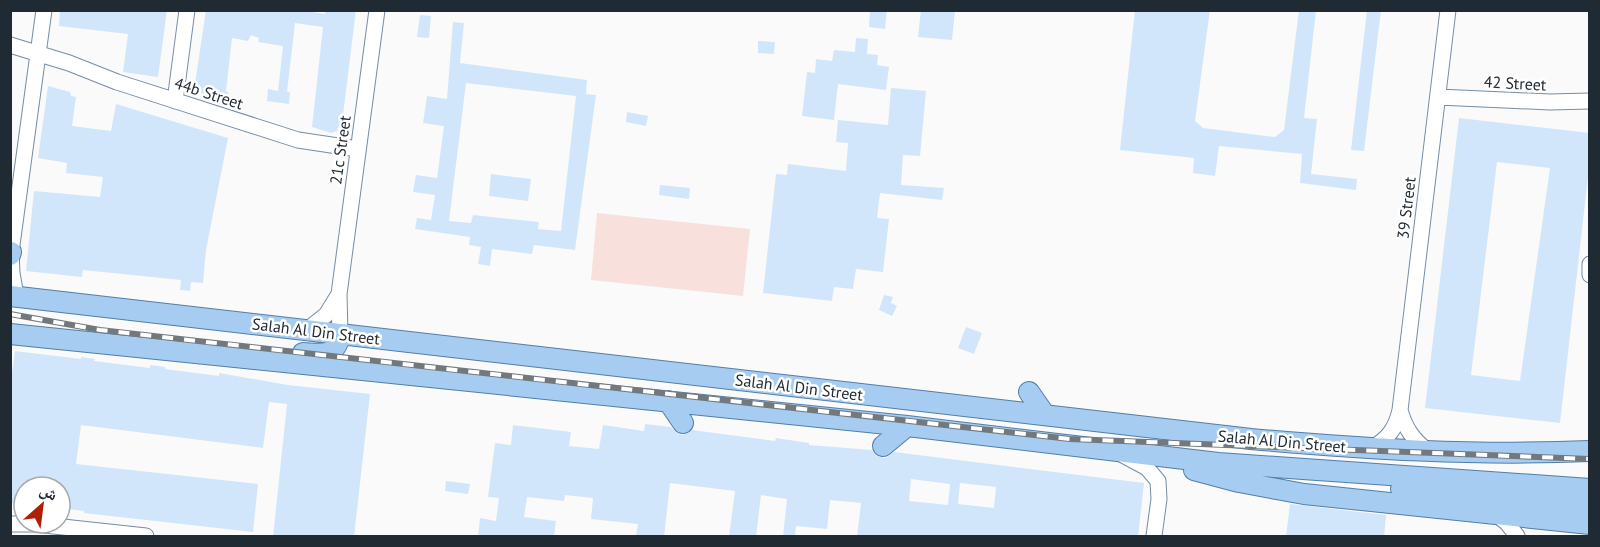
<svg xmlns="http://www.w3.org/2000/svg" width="1600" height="547" viewBox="0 0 1600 547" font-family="'PT Sans','Noto Naskh Arabic',sans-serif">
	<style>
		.garden { fill: #f8e1dd }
		.building { fill: #d1e6fb; fill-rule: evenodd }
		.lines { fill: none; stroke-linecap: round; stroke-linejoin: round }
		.minor-casing { stroke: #758da5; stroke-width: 17 }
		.major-casing { stroke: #507ea9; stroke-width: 22 }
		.minor { stroke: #fff; stroke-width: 15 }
		.major { stroke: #a6cdf1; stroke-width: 20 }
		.rail-casing { stroke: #72797e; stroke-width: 6 }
		.rail { stroke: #fff; stroke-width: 4; stroke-dasharray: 11; stroke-linecap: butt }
		.labels { text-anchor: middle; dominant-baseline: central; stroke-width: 5; stroke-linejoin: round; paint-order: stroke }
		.street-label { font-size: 16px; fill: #202a33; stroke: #fff }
	</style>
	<rect width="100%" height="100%" fill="#fafafa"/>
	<!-- garden -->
	<path class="garden" d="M597,213L750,229L743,296L591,280Z"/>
	<!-- building -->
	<path class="building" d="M60,10H167L158,77L123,72L128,34L59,26Z
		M206,10H299L325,14V10H356L343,115L337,131L331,133L312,127L323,27L295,23L287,92H290L289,104L267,101L268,89L278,91L283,46L258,42L259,38L251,35L248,41L232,38L226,91L229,93L226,101L207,96L197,90L195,84Z
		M870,10H887L885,29L869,27Z
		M921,10H955L952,40L918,37Z
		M1135,10H1210L1195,121L1203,128L1275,137L1284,130L1299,10H1316L1304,118L1317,119L1311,174L1357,179L1356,190L1300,183L1302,154L1219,146L1215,176L1193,173L1194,158L1120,150Z
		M1367,10H1381L1364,151L1351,150Z
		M420,15L431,16L429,38L417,37Z
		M453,22L464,23L460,63L587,80L586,94L596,95L575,250L534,245L532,254L492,249L490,266L478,264L481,247L469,245L470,237L415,229L417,218L431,220L435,195L413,192L416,175L437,178L444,126L423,123L427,96L447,99ZM466,83L576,96L561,231L538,229L539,222L473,215L471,223L449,221Z
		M856,38L868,39L867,54L878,55L877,65L889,67L886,90L838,84L834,120L802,116L807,72L815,73L816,59L832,61L834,50L855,52Z
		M758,41L775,42L774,54L758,53Z
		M48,86L70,92L71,96L76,97L72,126L111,131L116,104L228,138L206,250L203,283L191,282L190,291L180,290L181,280L83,270L82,277L26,271L34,191L100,197L103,177L66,173L67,163L38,158Z
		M891,88L926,91L920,156L903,155L901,185L944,188L942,200L880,193L877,218L889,219L883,272L856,269L853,289L834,287L832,301L763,293L776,174L787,175L788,164L846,171L848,143L836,142L838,120L888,125Z
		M627,112L648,116L646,126L626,122Z
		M1459,118L1590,133V159L1560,423L1425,408ZM1497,162L1550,168L1520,381L1471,375Z
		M491,174L531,179L528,201L489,196Z
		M660,185L690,188L689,199L659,195Z
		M884,295L893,297L891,303L897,306L892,316L879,310Z
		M966,327L982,333L974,354L958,348Z
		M15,351L81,359V357L95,359L94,361L150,368V365L165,367V369L219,376V373L288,385L370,394L354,537H273L287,404L269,402L263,448L81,425L76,464L258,484L253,532L84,513V511L60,508V487H24V504L10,503V387Z
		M645,424L671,427L677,433L683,435L692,430L775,441L776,438L809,443V445L872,450L879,457L886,458L894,452L1144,483L1138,537H857L861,503L830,500L827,529L796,526L795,537H783L787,499L761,495L756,537H729L735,491L670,483L664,537H636L638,524L591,519L593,498L565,495L564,501L527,497L524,517L556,521L554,537H478L480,518L496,521L499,498L488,497L495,443L511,445L513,425L571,432L569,446L599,449L603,425L644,431ZM911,479L950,484L948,505L909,501ZM960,483L996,487L994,508L958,504Z
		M446,481L470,484L468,494L445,491Z
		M1290,504L1386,515L1384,537H1286Z"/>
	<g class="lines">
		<defs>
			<path id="minor" d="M10,45L69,63L117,82L298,140L358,149
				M1438,97L1550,102L1590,101
				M175,101L187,10
				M1590,264V275
				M16,296L12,273L11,252L44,10
				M307,330L326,315L339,294
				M340,334L339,294L377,10
				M1400,410C1405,428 1413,440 1428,451
				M1372,448C1388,439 1396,428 1400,410L1448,10
				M1119,453L1147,468L1158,481L1159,499L1154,536
				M1497,515L1507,523L1517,536
				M10,524H35L146,536"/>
			<path id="major" d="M10,255L11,252
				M10,296L1251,439C1363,449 1477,456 1590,451
				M10,334L907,426L1218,463L1590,489
				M303,353C322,354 336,358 340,334
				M1029,392L1045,415
				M668,401L683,423
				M883,446L907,426
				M1194,470L1239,482L1304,494L1590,524
				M1401,489L1590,507"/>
		</defs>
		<!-- minor casing -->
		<use href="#minor" class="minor-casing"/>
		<!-- major casing -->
		<use href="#major" class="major-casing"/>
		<!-- minor -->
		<use href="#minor" class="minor"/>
		<!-- major -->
		<use href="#major" class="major"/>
		<defs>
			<path id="rail" d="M10,314L100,330L1070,439L1590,459"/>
		</defs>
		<!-- rail casing -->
		<use href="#rail" class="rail-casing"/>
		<!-- rail -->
		<use href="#rail" class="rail"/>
	</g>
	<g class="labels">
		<!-- street labels -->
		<g class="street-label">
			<text transform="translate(1515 83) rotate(3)">42 Street</text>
			<text transform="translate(209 93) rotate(18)">44b Street</text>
			<text transform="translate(340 150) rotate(-82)">21c Street</text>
			<text transform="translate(1406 208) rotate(-83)">39 Street</text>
			<text transform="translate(316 331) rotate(7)">Salah Al Din Street</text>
			<text transform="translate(799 387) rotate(7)">Salah Al Din Street</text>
			<text transform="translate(1282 441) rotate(5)">Salah Al Din Street</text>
		</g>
	</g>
	<!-- border -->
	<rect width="1600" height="547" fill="none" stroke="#202a33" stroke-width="24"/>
	<!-- north arrow -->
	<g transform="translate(42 505) rotate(28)"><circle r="28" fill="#ffffff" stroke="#a6aaad" stroke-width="1.5"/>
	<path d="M0-4.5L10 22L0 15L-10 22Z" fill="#ae2004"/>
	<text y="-9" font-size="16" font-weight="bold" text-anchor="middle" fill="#202a33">ش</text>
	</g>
</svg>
